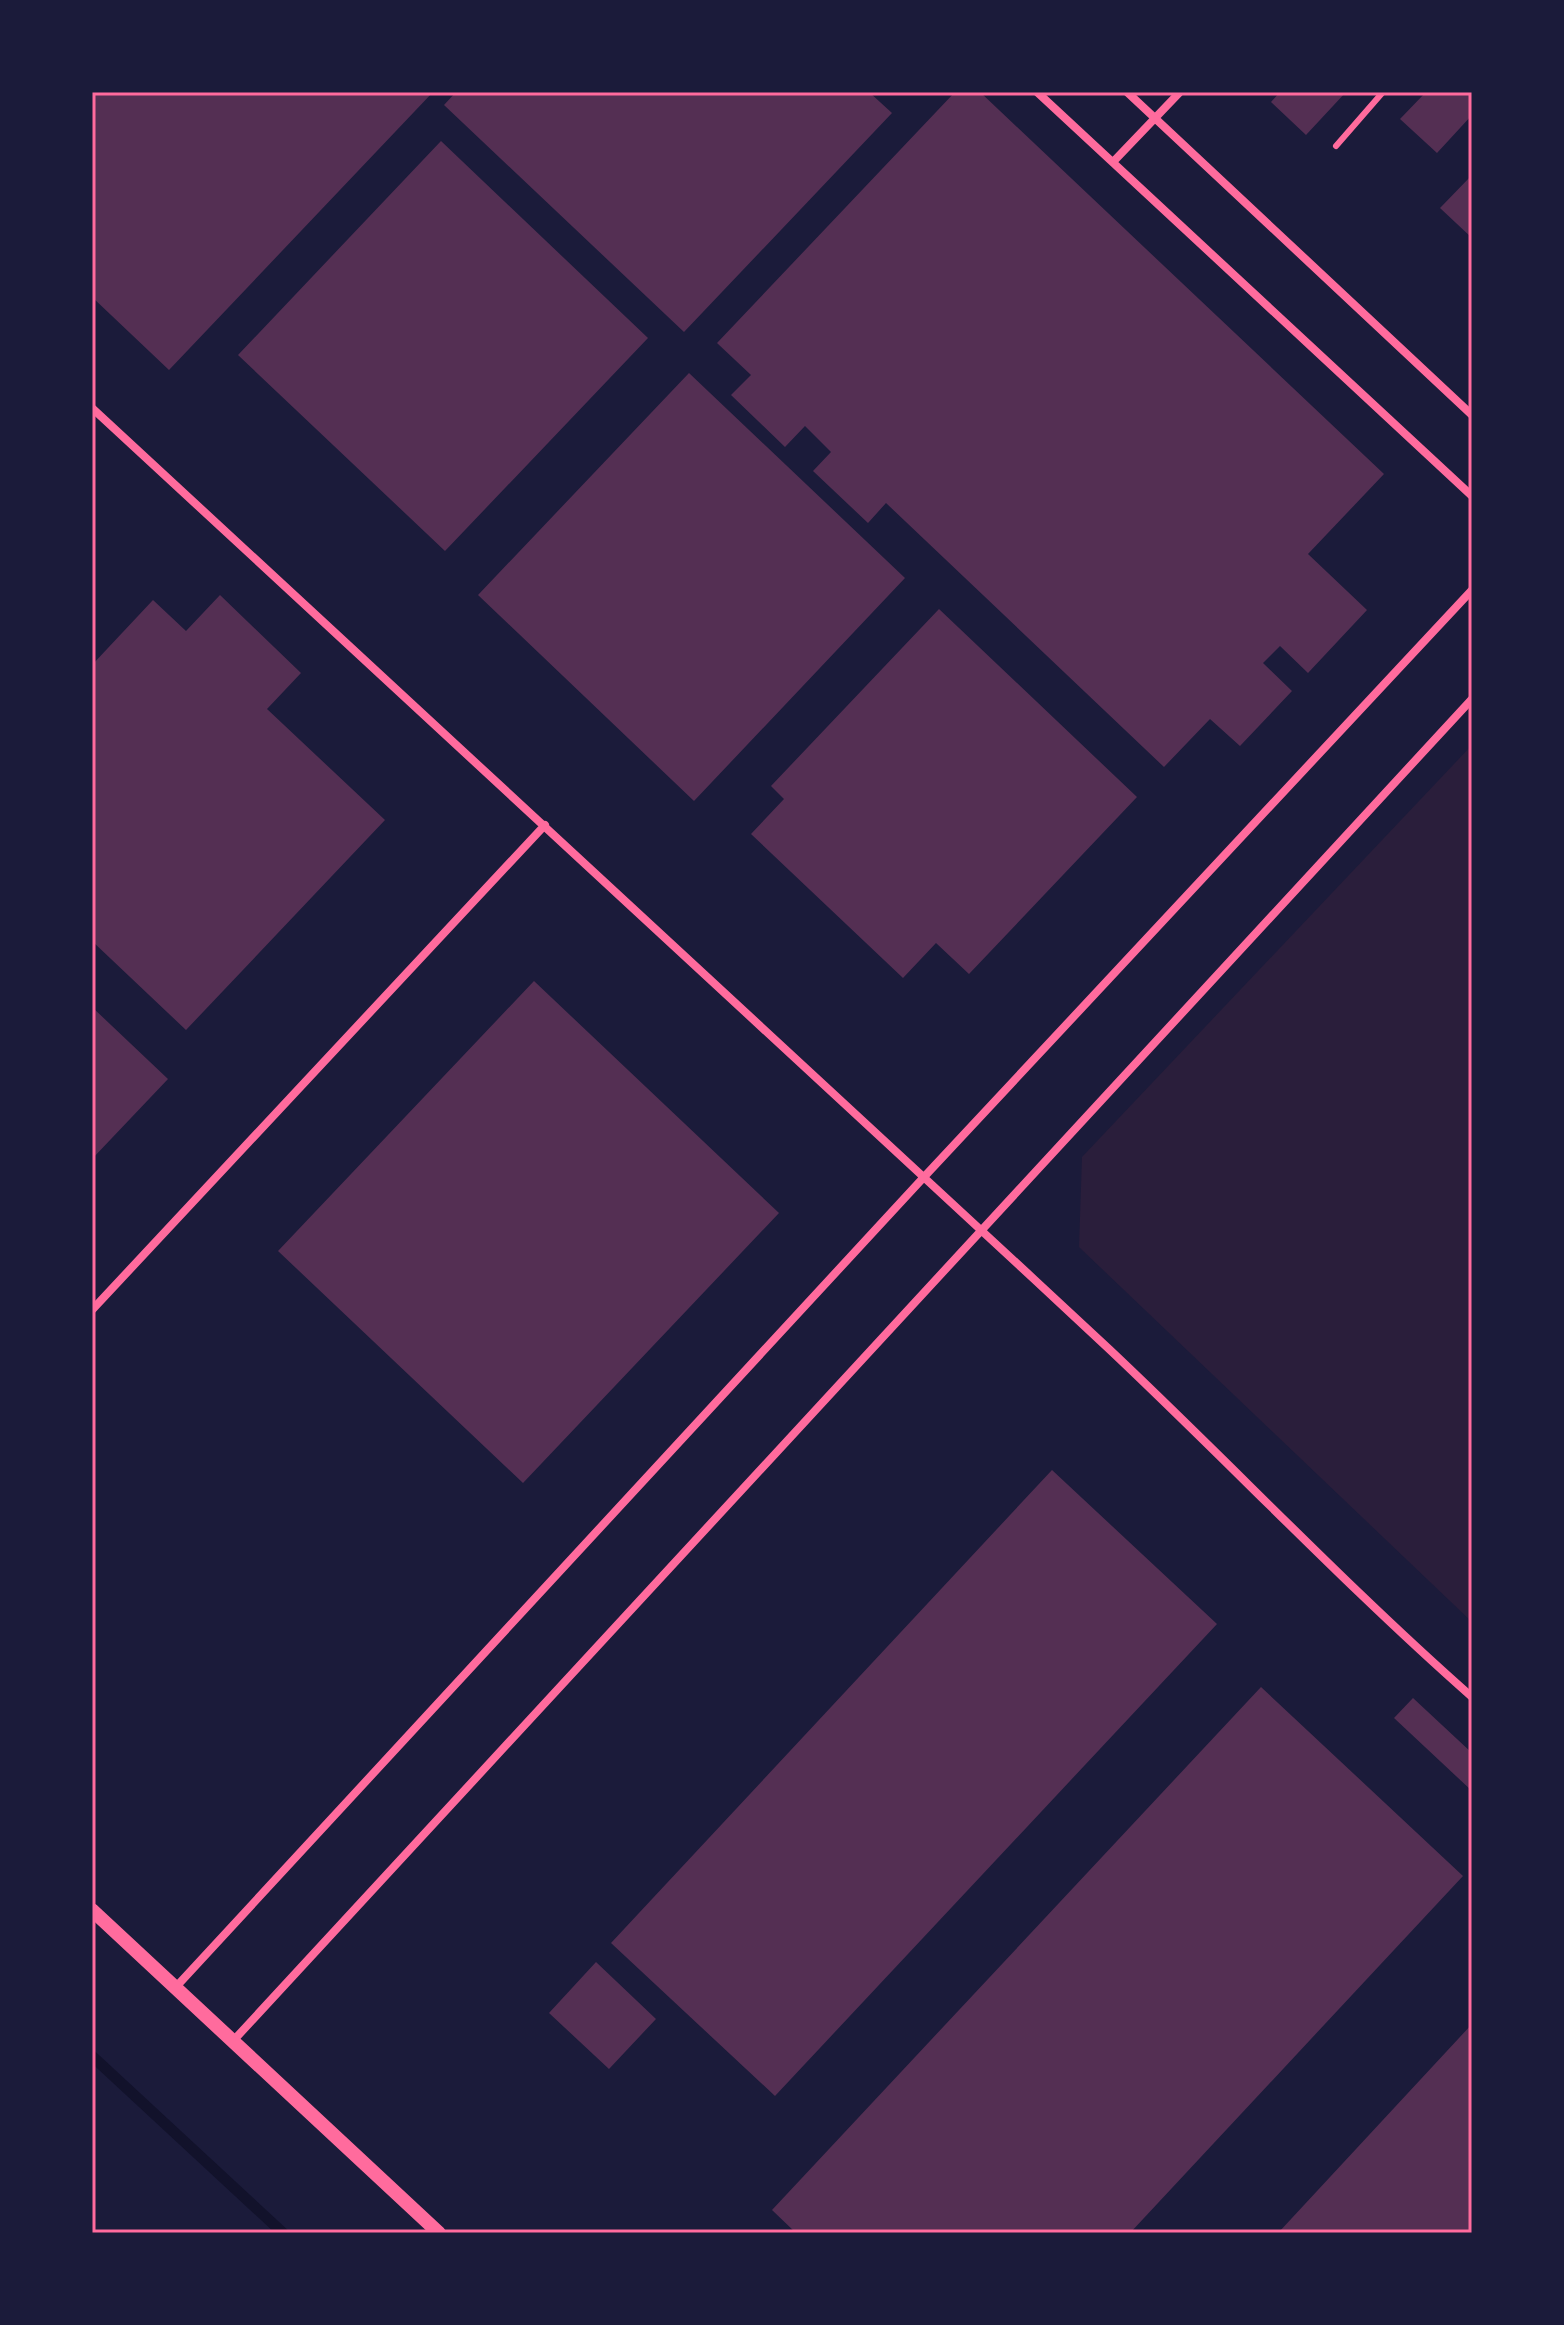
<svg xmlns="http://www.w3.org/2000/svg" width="1564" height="2325" viewBox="0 0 1564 2325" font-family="Jost,sans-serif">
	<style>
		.green { fill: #2a1e3b }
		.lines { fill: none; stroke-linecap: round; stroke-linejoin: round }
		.stream { stroke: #12122b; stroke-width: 11 }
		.building { fill: #542f53 }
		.service { stroke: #ff6b9d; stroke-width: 6 }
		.minor { stroke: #ff6b9d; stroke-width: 8 }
		.tertiary { stroke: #ff6b9d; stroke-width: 14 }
		.neatline { fill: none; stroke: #ff6b9d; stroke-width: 3 }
	</style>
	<rect width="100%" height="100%" fill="#1b1b3a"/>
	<!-- green -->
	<path class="green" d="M1472,745V1622L1079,1247L1082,1157Z"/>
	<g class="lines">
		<!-- stream -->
		<path class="stream" d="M92,2056L283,2233"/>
	</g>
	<!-- building -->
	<path class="building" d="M92,92H433L169,370L92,297Z
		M456,92H869L892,113L684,332L444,105Z
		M955,92H980L1384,474L1308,554L1367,610L1308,673L1280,646L1263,663L1292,691L1240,746L1210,719L1164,767L886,503L868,523L813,471L831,452L805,426L785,447L731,395L751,375L717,343Z
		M1280,92H1346L1306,135L1271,102Z
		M1426,92H1472V115L1437,153L1400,119Z
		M441,141L648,338L445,551L238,355Z
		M1472,175V238L1440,208Z
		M689,373L905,578L694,801L478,595Z
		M220,595L301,673L267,709L385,820L186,1030L92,941V665L153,600L186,631Z
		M939,609L1137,797L969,974L936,943L903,978L751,834L784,799L771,786Z
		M534,981L779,1213L523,1483L278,1251Z
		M92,1007L168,1079L92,1159Z
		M1052,1470L1217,1624L775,2096L611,1943Z
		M1261,1687L1463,1876L1130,2233H796L772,2210Z
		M1413,1698L1472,1753V1791L1394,1718Z
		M596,1962L656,2019L609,2069L549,2013Z
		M1472,2024V2233H1280L1279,2232Z"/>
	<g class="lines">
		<!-- service -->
		<path class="service" d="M1336,146L1383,92"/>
		<!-- minor -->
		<path class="minor" d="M1037,92L1472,496
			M1127,92L1472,415
			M1113,162L1180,92
			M92,408C432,720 771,1034 1109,1349C1231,1464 1346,1586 1472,1697
			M92,1310L545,825
			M175,1988L924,1177L1472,590
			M233,2041L1472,699"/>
		<!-- tertiary -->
		<path class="tertiary" d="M92,1910L439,2233"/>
	</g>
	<!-- border -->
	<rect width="1564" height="2325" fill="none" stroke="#1b1b3a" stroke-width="188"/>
	<rect x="94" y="94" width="1376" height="2137" class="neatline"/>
</svg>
